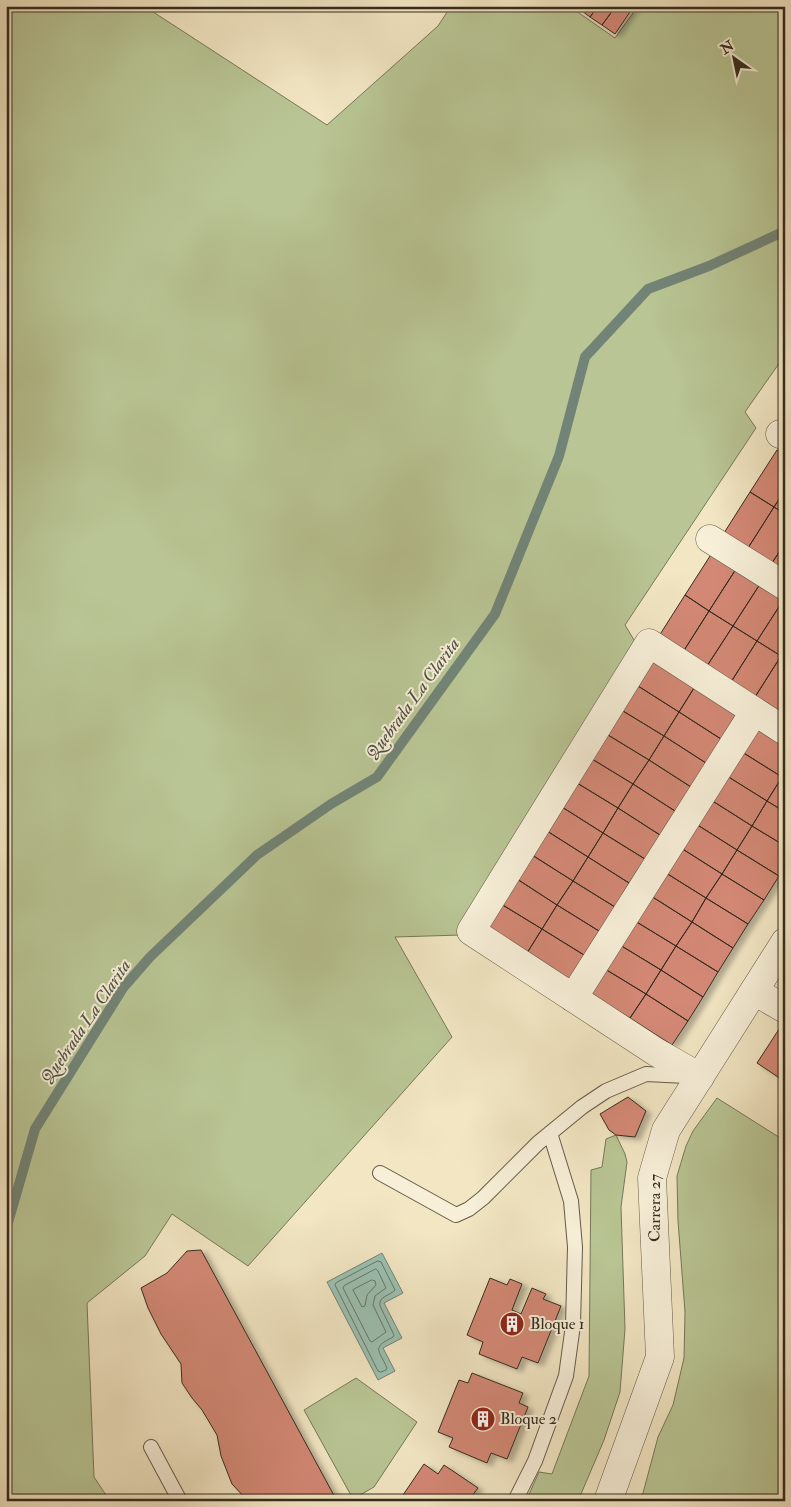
<svg xmlns="http://www.w3.org/2000/svg" width="791" height="1507" viewBox="0 0 791 1507" font-family="'IM FELL Double Pica',serif">
	<style>
		.green { fill: #b9c594; stroke: #76785a }
		.water { fill: #9bc0b1; stroke: #728477 }
		.lines { fill: none; stroke-linecap: round; stroke-linejoin: round }
		.shore { stroke: #687668; stroke-width: 1 }
		.stream { stroke: #728477; stroke-width: 10 }
		.building { fill: #d38874; stroke: #342b1f; filter: url(#shadow) }
		.service-casing { stroke: #645a48; stroke-width: 16 }
		.minor-casing { stroke: #645a48; stroke-width: 29 }
		.tertiary-casing { stroke: #645a48; stroke-width: 29 }
		.service { stroke: #f7efd8; stroke-width: 14 }
		.minor { stroke: #f7efd8; stroke-width: 28 }
		.tertiary { stroke: #f7efd8; stroke-width: 28 }
		.labels { text-anchor: middle; dominant-baseline: central; stroke-width: 4; stroke-linejoin: round; paint-order: stroke }
		.street-label { font-size: 16px; fill: #342b1f; stroke: #f7efd8 }
		.poi-label { font-size: 16px; fill: #342b1f; stroke: #f7efd8; text-anchor: start }
		.water-label { font-size: 18px; font-style: italic; fill: #4e5044; stroke: #f7efd8 }
	</style>
	<defs>
		<filter id="shadow"><feDropShadow dx="5.5" dy="3" stdDeviation="2.5" flood-color="#0004"/></filter>
	</defs>
	<rect width="100%" height="100%" fill="#f2e6c3"/>
	<filter id="stains"><feTurbulence type="fractalNoise" baseFrequency=".004" numOctaves="4"/><feColorMatrix values="0 0 0 0 .2 0 0 0 0 .09 0 0 0 0 .02 0 0 0 .5 -.17"/></filter>
	<radialGradient id="worn" r=".72"><stop offset=".6" stop-color="#630" stop-opacity="0"/><stop offset="1" stop-color="#630" stop-opacity=".3"/></radialGradient>
	<!-- green -->
	<path class="green" d="M6,6H144L327,125L438,26L451,6H569L615,38L638,6H785V355L745,412L756,428L625,625L637,645L461,935L395,937L452,1037L248,1266L172,1214L145,1256L87,1303L94,1477L110,1501H6Z
		M717,1098L785,1141V1501H638L643,1493L658,1437L673,1405L684,1358L685,1312L678,1221L677,1176L686,1146L693,1131Z
		M616,1135L625,1154L627,1162L621,1207L625,1329L620,1392L604,1440L578,1501H526L539,1472L552,1474L589,1376L591,1170L602,1167L606,1139Z
		M356,1378L417,1422L374,1487L353,1499L304,1410Z"/>
	<!-- water -->
	<path class="water" d="M382,1253L403,1293L384,1303L402,1338L383,1348L395,1371L378,1380L327,1282Z"/>
	<g class="lines">
		<!-- shore -->
		<path class="shore" d="M378,1261L381,1262L395,1290C390,1296 378,1296 380,1306L394,1335L393,1337C372,1348 378,1348 387,1368L386,1370L381,1372L378,1371L335,1285L336,1283Z
			M376,1269L378,1271L386,1288L375,1296L373,1305L386,1332L372,1342L370,1341L343,1288L344,1286Z
			M372,1280L375,1281L376,1285L367,1295L365,1306L362,1307L353,1290Z"/>
		<!-- stream -->
		<path class="stream" d="M6,1234L7,1226L35,1129L123,988L150,957L257,855L331,804L377,777L495,614L559,456L585,357L648,289L709,266L785,231"/>
	</g>
	<!-- building -->
	<path class="building" d="M580,6H598L590,17L578,8Z
		M598,6H616L602,25L590,17Z
		M616,6H634L615,34L602,25Z
		M777,450L785,455V490L774,507L750,492Z
		M785,490V514L774,507Z
		M750,492L774,507L748,548L724,533Z
		M774,507L785,514V543L772,563L748,548Z
		M785,543V571L772,563Z
		M712,553L736,569L709,611L685,595Z
		M736,569L760,584L733,626L709,611Z
		M760,584L784,599L757,641L733,626Z
		M685,595L709,611L683,652L659,636Z
		M784,599L785,651L781,656L757,641Z
		M709,611L733,626L707,666L683,652Z
		M733,626L757,641L731,682L707,666Z
		M757,641L781,656L755,697L731,682Z
		M781,656L785,658V703L779,712L755,697Z
		M653,662L694,688L679,712L638,686Z
		M638,686L679,712L664,736L623,711Z
		M694,688L736,714L721,739L679,712Z
		M785,703V716L779,712Z
		M623,711L664,736L649,760L608,735Z
		M679,712L721,739L706,763L664,736Z
		M757,728L785,745V774L782,777L742,752Z
		M608,735L649,760L633,784L592,759Z
		M664,736L706,763L691,787L649,760Z
		M742,752L782,777L767,801L727,776Z
		M592,759L633,784L618,808L577,783Z
		M649,760L691,787L675,811L633,784Z
		M727,776L767,801L752,826L711,800Z
		M782,777L785,779V812L767,801Z
		M577,783L618,808L603,833L562,807Z
		M633,784L675,811L660,835L618,808Z
		M711,800L752,826L737,850L696,824Z
		M767,801L785,812V846L752,826Z
		M562,807L603,833L588,857L547,831Z
		M618,808L660,835L645,859L603,833Z
		M696,824L737,850L722,874L681,848Z
		M752,826L785,846V867L779,876L737,850Z
		M547,831L588,857L573,881L532,855Z
		M603,833L645,859L629,883L588,857Z
		M681,848L722,874L706,898L666,873Z
		M737,850L779,876L764,900L722,874Z
		M532,855L573,881L557,905L517,879Z
		M588,857L629,883L615,907L573,881Z
		M666,873L706,898L692,922L651,896Z
		M722,874L764,900L748,924L706,898Z
		M517,879L557,905L542,929L501,904Z
		M573,881L615,907L599,931L557,905Z
		M651,896L692,922L676,946L635,921Z
		M706,898L748,924L733,948L692,922Z
		M501,904L542,929L527,953L486,927Z
		M557,905L599,931L584,955L542,929Z
		M635,921L676,946L661,970L620,945Z
		M692,922L733,948L718,972L676,946Z
		M542,929L584,955L569,979L527,953Z
		M620,945L661,970L646,994L605,969Z
		M676,946L718,972L703,997L661,970Z
		M605,969L646,994L630,1018L589,993Z
		M661,970L703,997L688,1021L646,994Z
		M646,994L688,1021L672,1045L630,1018Z
		M783,1023L785,1024V1072L781,1079L757,1063Z
		M628,1097L646,1111L635,1137L616,1135L609,1130L600,1114Z
		M201,1250L337,1501H248L232,1484L221,1456L217,1435L202,1410L192,1398L182,1383L181,1364L161,1334L148,1308L141,1288L167,1273L187,1251Z
		M490,1278L507,1285L510,1279L522,1284L512,1310L521,1314L532,1288L546,1294L543,1299L561,1306L538,1363L522,1357L517,1369L479,1354L483,1342L467,1335Z
		M472,1373L523,1393L519,1403L528,1407L507,1459L491,1453L487,1463L449,1447L453,1438L438,1432L459,1380L468,1383Z
		M424,1464L438,1474L444,1465L478,1488L472,1496L478,1501H399Z"/>
	<g class="lines">
		<defs>
			<path id="service" d="M380,1173L456,1215L469,1209L483,1198L538,1143L582,1107L606,1091L646,1074L686,1076
				M151,1447L180,1501
				M515,1501L535,1461L566,1376L573,1325L575,1247L571,1201L550,1133"/>
			<path id="minor" d="M780,434L785,436
				M710,539L785,586
				M754,991L785,1009
				M573,998L754,712
				M700,1077L656,1052L471,931L649,643L785,731"/>
			<path id="tertiary" d="M608,1501L660,1357L652,1178L666,1130L785,942"/>
		</defs>
		<!-- service casing -->
		<use href="#service" class="service-casing"/>
		<!-- minor casing -->
		<use href="#minor" class="minor-casing"/>
		<!-- tertiary casing -->
		<use href="#tertiary" class="tertiary-casing"/>
		<!-- service -->
		<use href="#service" class="service"/>
		<!-- minor -->
		<use href="#minor" class="minor"/>
		<!-- tertiary -->
		<use href="#tertiary" class="tertiary"/>
	</g>
	<!-- icons -->
	<defs>
		<symbol id="building-disc" viewBox="-11 -11 22 22"><circle r="9.5" fill="#8f2418" stroke="#f7efd8"/><path d="M-4-6H4V6H1V3H-1V6H-4ZM-2.5-4.3h1.7v1.8h-1.7ZM.8-4.3h1.7v1.8H.8ZM-2.5-1h1.7V.8h-1.7ZM.8-1h1.7V.8H.8Z" fill="#fff"/></symbol>
	</defs>
	<g fill-rule="evenodd">
		<use href="#building-disc" x="498" y="1310" width="28" height="28"/>
		<use href="#building-disc" x="469" y="1405" width="28" height="28"/>
	</g>
	<g class="labels">
		<!-- street labels -->
		<g class="street-label">
			<text transform="translate(655 1208) rotate(-90)">Carrera 27</text>
		</g>
		<!-- poi labels -->
		<g class="poi-label">
			<text x="530" y="1324">Bloque 1</text>
			<text x="500" y="1419">Bloque 2</text>
		</g>
		<!-- water labels -->
		<g class="water-label">
			<text transform="translate(413 699) rotate(-54)">Quebrada La Clarita</text>
			<text transform="translate(86 1022) rotate(-56)">Quebrada La Clarita</text>
		</g>
	</g>
	<!-- margin -->
	<rect width="791" height="1507" fill="none" stroke="#f2e6c3" stroke-width="25"/>
	<rect x="8" y="8" width="776" height="1492" fill="none" stroke="#342b1f" stroke-width="2.5"/>
	<rect x="12" y="12" width="766" height="1482" fill="none" stroke="#342b1f"/>
	<!-- north arrow -->
	<g transform="translate(734 58) rotate(327)" stroke="#f7efd8" stroke-width="4" paint-order="stroke">
	<path d="M0-4L9 19L0 12L-9 19Z" fill="#342b1f"/>
	<text y="-8" font-size="14" font-weight="bold" text-anchor="middle" fill="#342b1f">N</text>
	</g>
	<rect width="100%" height="100%" filter="url(#stains)"/>
	<rect width="100%" height="100%" fill="url(#worn)"/>
</svg>
